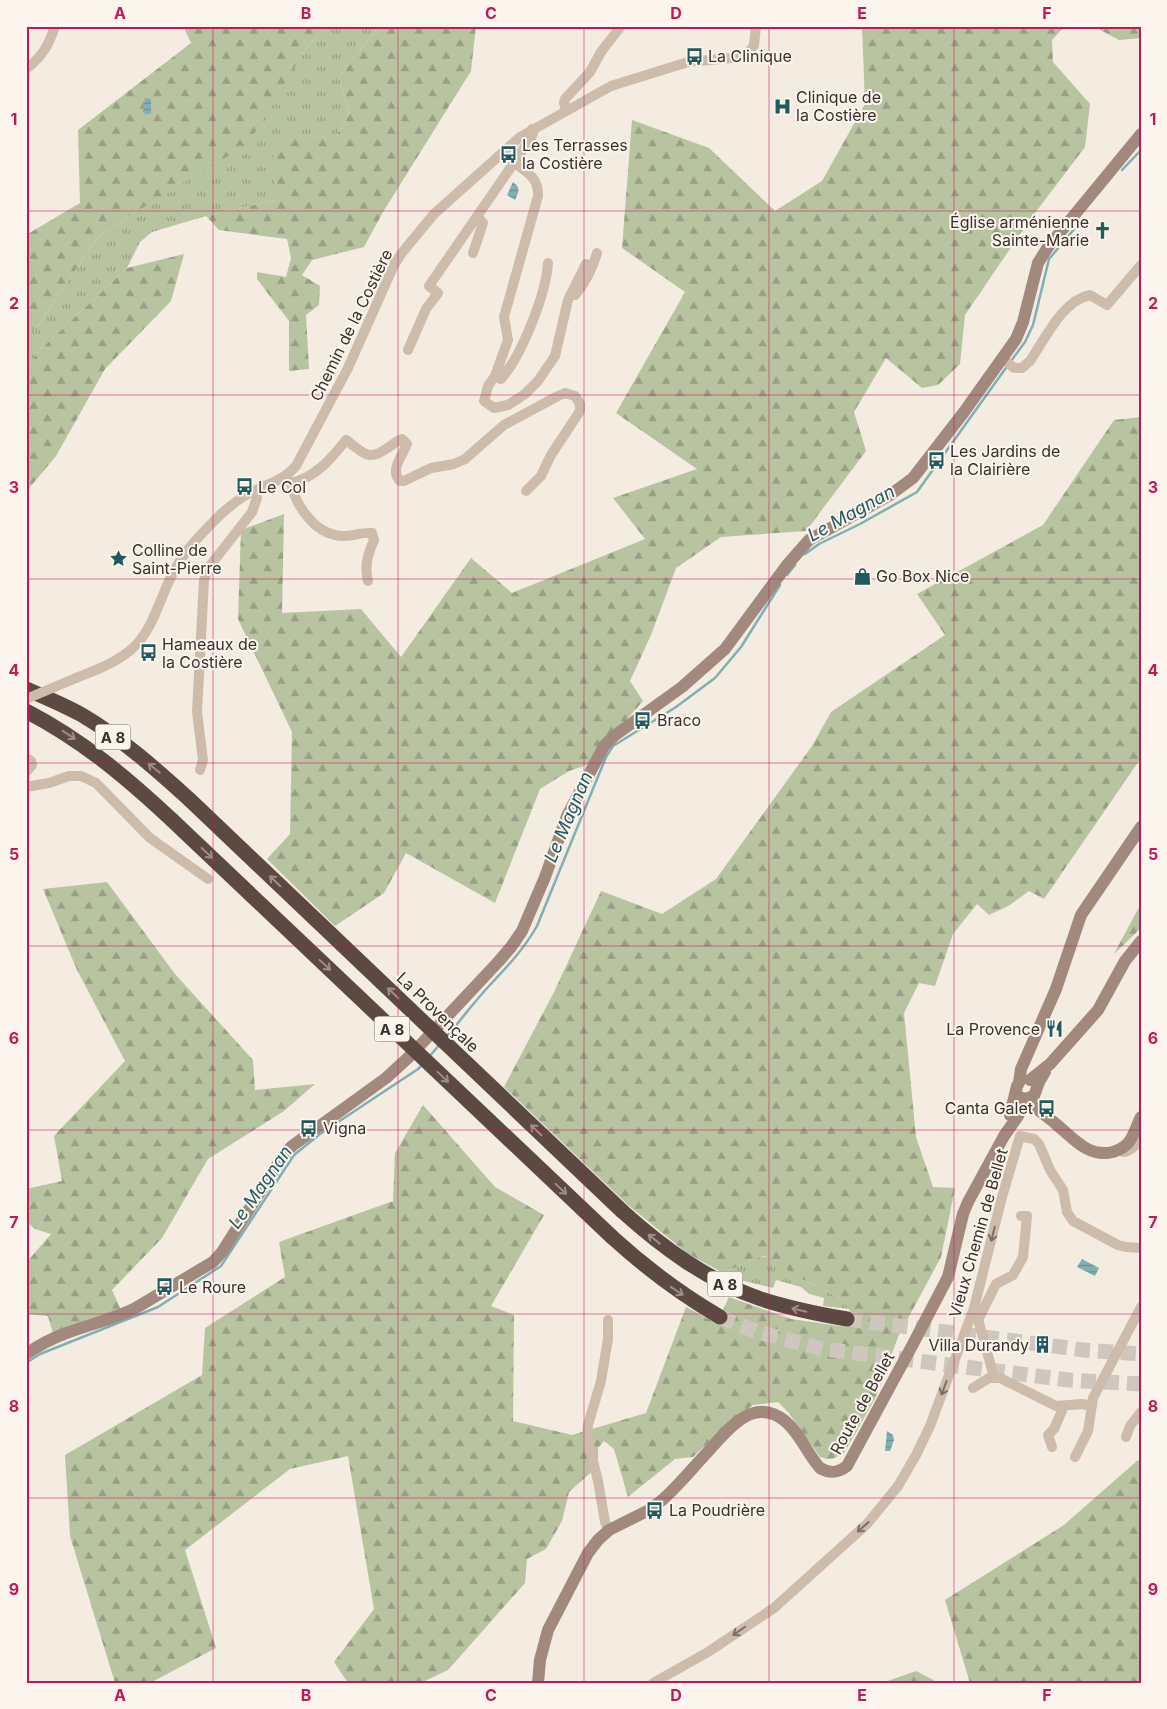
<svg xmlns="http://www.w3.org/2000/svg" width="1167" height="1709" viewBox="0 0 1167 1709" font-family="Inter,sans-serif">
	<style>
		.grass { fill: url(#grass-tufts) }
		.forest { fill: url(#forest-firs) }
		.water { fill: url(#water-rules) }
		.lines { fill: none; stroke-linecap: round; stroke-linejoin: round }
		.stream { stroke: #7fb0b2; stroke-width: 2.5 }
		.highway-tunnel { stroke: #cfc6bd; stroke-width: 15; stroke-dasharray: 15 8; stroke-linecap: butt }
		.street { stroke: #cdbbac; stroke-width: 10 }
		.secondary { stroke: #a18a7d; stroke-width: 12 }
		.highway { stroke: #5c4a42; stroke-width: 15 }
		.street-bridge { stroke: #cdbbac; stroke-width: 10 }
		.highway-bridge { stroke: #5c4a42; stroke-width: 15 }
		.oneway { stroke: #9c8e87 }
		.oneway2 { stroke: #7d6f65 }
		.grid { fill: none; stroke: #c2185b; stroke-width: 1; stroke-opacity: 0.55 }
		.labels { text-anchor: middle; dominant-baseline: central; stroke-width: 4; stroke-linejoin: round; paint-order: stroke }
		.shield { fill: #fbf5ee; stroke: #756b66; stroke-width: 1 }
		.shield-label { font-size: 15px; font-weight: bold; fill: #3b302b }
		.poi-label { font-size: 16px; fill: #3b302b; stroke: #fbf5ee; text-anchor: start }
		.street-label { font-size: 16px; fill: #3b302b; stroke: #fbf5ee }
		.water-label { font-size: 18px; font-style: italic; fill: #1f5a5e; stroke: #fbf5ee }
		.neatline { fill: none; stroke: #c2185b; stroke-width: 2 }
		.grid-label { font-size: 16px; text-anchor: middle; font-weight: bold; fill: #c2185b }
	</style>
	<defs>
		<pattern id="grass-tufts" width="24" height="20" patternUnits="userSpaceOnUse" patternTransform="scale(1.25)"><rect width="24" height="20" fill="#b8c4a0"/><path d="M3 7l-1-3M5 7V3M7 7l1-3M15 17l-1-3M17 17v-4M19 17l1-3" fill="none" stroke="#97a083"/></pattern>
		<pattern id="forest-firs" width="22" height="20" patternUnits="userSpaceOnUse" patternTransform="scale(1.25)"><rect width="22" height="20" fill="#b8c4a0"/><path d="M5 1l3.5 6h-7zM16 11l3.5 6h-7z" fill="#97a083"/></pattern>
		<pattern id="water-rules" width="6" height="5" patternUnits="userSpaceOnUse" patternTransform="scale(1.25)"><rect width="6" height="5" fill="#7fb0b2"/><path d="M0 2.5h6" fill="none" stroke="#699091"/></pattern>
	</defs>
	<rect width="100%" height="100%" fill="#f4ebe1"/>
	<!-- grass -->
	<path class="grass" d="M324,26H379L339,77L349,114L335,137L290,136L276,200L206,216L152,232L140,242L127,268L41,349L26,366V335L38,326L97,238L137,211L302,55Z
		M761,1256L771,1258L804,1280L842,1299L850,1309L823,1306L824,1298L809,1294L801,1287L776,1280L773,1288L744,1281L723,1273Z"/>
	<!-- forest -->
	<path class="forest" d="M183,26H324L302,55L248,144L137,211L97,238L38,326L26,335V235L80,203L78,130L191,43Z
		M379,26H476L471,71L383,212L364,247L312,260L302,275L320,286L319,305L306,315L309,369L289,371V321L257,279V272L286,277L291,258L287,239L219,230L206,216L276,200L273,152L290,135L335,137L349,114L339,77Z
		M862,26H1065L1052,40L1053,62L1090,104L1085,147L1029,221L965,315L960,364L938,385L922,388L886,358L854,412L866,451L806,531L721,537L676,568L651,635L630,681L643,701L587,765L569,771L540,789L495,903L406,853L384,893L335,926L267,859L290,834L292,732L238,619L241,530L284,514L282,613L361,609L401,657L471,558L512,593L645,539L613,498L697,469L616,413L685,292L622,248L632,120L709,148L775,211L822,181L865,104Z
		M1093,26H1141V38L1119,40Z
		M184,254L171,301L105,369L56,456L26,492V366L41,349L127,268Z
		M1141,417V758L1044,899L1029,891L1010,905L989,915L977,904L953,934L935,986L919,983L904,1013L916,1137L933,1187L955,1188L941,1257L898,1337L876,1397L844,1453C835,1458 830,1461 820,1457L789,1413L778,1402L753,1405L730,1422L693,1457L675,1459L628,1497L614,1449L604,1441L598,1448V1466L569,1492L562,1521L546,1549L527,1559L525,1583L448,1670L421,1683H348L334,1662L374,1609L348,1456L290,1469L185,1550L216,1648L150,1683H115L70,1536L65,1455L202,1375L205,1328L285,1277L279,1242L393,1201L395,1153L423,1105L495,1187L544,1215L491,1306L514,1315L513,1421L572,1435L646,1413L686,1307L718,1324L725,1312L723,1310L729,1297L791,1319L847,1327L852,1314L842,1299L804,1280L765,1256H761L723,1273L687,1253L628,1205L504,1087L554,992L601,891L662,914L716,879L812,746L831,712L945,635L917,594L1043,525L1114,420Z
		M107,882L175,974L253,1060L255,1090L315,1084L284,1111L208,1159L162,1238L112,1290L121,1310L53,1333L48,1316L26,1314V1263L51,1234L35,1229L26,1221V1189L62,1181L54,1136L125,1061L77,970L43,889Z
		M1141,907V928L1114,954L1138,909Z
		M1138,1460L1141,1462V1683H970L945,1600L1064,1525Z
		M916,1671L939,1683H882Z"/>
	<!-- water -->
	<path class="water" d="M145,98L151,99V113L145,115V113L143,112Z
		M513,182C521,188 519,191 515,200L507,195Z
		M1082,1259L1099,1268L1095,1276L1077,1267Z
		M887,1431L893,1435L894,1440L890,1451H885Z"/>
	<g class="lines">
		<!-- stream -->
		<path class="stream" d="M1122,170L1141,150
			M1011,361L1025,342L1033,325L1049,259L1076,227
			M805,554L819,544L860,524L917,492L1008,365
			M787,575L795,565
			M447,1036C461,1020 474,1002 489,986C507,967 524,949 537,926L606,757L613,746L676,707L715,678L741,647L780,585
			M429,1057L440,1044
			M26,1363L40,1354L158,1307L221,1266L294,1155L320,1134L418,1069L422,1065"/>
		<!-- highway-tunnel -->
		<path class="highway-tunnel" d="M720,1317L758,1332L823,1349L1068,1380L1141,1384
			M847,1319L1084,1350L1141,1354"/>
		<!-- street -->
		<path class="street" d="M26,69C42,57 49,45 55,26
			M566,110L564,103L565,99L590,72L601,52L621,26
			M514,163C528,172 539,179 538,196L504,317L508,340L495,376L501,379C522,355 546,294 548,263
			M473,253L483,223L478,217
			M575,295C586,282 592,270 597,253
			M408,350L426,309L438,293L429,286L531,138L533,133L532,129
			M1002,358L1014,368H1022L1030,361C1045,339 1063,300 1090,295L1107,305L1141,265
			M495,376L488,386L484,401L494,408L508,405L525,394L538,381L555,356L568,300L586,264
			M285,477L291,483C315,478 332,458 346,440C352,444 359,451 366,454C379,459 391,443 402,439L407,444C403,455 389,470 400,481H404L431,468L454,464L465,459L504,425L556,397L565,393L575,396L580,404V411L551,455L541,476L526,491
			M291,483C296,507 317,537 345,536C354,536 362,532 372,533L374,540C368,554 364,566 368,581
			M76,678C96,670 116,663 133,648C155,627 160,596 174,571C185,550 203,532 220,515C229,507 239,498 250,493C267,484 283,481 296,466L348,368L394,265L401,254L434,214L520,137L611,86L688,62L742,57L750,51L754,45L756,26
			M26,758L31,761L32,765L26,772
			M200,770L203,760L197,712L204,580L209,567L252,512L257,498L255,490
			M26,787L49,783L69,776H81L96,783L150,838L208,879
			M1020,1136L1034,1139L1039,1144L1050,1170L1063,1190L1067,1212L1073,1221L1118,1245L1126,1247L1141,1248
			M1119,1150L1124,1152C1132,1151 1137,1144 1141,1137
			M608,1320V1339L601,1381L588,1425L587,1437L598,1481L605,1522L609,1530
			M994,1377L979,1323V1318L996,1284L1013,1275L1023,1257L1027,1216H1021
			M973,1388L989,1378H1000L1056,1406L1082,1404L1092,1406
			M1126,1437L1130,1426L1141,1412
			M1052,1447L1048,1435L1054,1429L1064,1406
			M1075,1457L1088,1431L1093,1398L1141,1307
			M653,1683L708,1652L774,1608L867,1524L898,1486L916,1455L930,1426L974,1308L1002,1197L1020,1136"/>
		<!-- secondary -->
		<path class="secondary" d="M1030,1080L1050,1064L1098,1010L1125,961L1141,941
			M1020,1097L1025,1099L1034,1096L1039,1082L1045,1072
			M1025,1099C1035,1109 1046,1115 1056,1124C1073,1138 1088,1158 1113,1152C1119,1150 1125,1147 1129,1142C1134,1135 1137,1125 1141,1117
			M1010,1115L1017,1086L1019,1083L1021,1069L1056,989L1081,915L1141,827
			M26,1354C38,1346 50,1339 64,1334C87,1325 111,1320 134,1309L213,1262L222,1252L283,1156L292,1146L386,1078L410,1056L499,961L511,947L522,931L545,877L567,816L604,746L614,736L682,687L725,649L787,565L809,540L890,495L913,478L964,412L1016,339L1023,322L1038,263L1048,247L1141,134
			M538,1683L540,1660L548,1630L588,1553L598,1540L609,1530L649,1510L661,1501C677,1487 690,1471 704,1456C725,1433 752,1394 785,1421C801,1434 807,1454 820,1468C830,1474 838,1473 847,1466L913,1344L948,1277L963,1214L968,1202L1004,1136L1018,1116L1025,1099"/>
		<!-- highway -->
		<path class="highway" d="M26,689C45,697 64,705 82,715C121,738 157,770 190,800
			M26,711C82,740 126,777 172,820
			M622,1211C663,1248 708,1281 761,1299C789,1308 818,1314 847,1319
			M612,1237C647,1269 679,1293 720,1317"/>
		<!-- street-bridge -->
		<path class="street-bridge" d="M26,699L76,678"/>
		<!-- highway-bridge -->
		<path class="highway-bridge" d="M190,800L622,1211
			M172,820L612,1237"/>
	</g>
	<!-- one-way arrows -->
	<defs><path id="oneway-shaft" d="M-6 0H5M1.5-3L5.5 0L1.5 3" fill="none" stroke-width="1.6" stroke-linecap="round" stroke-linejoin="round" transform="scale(1.25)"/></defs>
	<g class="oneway">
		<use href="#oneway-shaft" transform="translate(69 735) rotate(33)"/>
		<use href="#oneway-shaft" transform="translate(154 768) rotate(-141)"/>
		<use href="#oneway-shaft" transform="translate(207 853) rotate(43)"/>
		<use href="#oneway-shaft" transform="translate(275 881) rotate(-136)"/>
		<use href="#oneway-shaft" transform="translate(325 965) rotate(43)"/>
		<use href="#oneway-shaft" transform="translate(393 993) rotate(-136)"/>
		<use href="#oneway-shaft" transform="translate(443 1077) rotate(43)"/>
		<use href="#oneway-shaft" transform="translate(536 1130) rotate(-136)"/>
		<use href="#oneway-shaft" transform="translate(561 1189) rotate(43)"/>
		<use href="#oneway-shaft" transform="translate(654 1239) rotate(-142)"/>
		<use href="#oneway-shaft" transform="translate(677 1291) rotate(34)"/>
		<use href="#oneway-shaft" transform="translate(799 1310) rotate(-166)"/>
	</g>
	<g class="oneway2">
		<use href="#oneway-shaft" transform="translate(993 1234) rotate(104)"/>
		<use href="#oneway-shaft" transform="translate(944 1388) rotate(110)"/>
		<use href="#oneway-shaft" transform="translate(863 1527) rotate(138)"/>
		<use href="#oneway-shaft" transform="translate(739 1631) rotate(145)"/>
	</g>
	<!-- grid -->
	<path class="grid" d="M213,26V1683M398,26V1683M584,26V1683M769,26V1683M954,26V1683M26,211H1141M26,395H1141M26,579H1141M26,763H1141M26,946H1141M26,1130H1141M26,1314H1141M26,1498H1141"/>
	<!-- icons -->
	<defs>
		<symbol id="bus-bare" viewBox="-9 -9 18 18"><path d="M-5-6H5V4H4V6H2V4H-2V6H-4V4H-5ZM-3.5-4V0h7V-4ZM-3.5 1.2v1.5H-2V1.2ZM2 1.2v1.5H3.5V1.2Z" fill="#1f5a5e" stroke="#fbf5ee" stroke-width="2.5" paint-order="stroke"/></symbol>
		<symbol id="hospital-bare" viewBox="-9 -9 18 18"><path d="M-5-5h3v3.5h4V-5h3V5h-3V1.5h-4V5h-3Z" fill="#1f5a5e" stroke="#fbf5ee" stroke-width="2.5" paint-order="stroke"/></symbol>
		<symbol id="church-bare" viewBox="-9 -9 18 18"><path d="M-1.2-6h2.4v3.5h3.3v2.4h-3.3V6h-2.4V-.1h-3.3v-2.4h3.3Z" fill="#1f5a5e" stroke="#fbf5ee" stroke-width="2.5" paint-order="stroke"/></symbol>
		<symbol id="sight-bare" viewBox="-9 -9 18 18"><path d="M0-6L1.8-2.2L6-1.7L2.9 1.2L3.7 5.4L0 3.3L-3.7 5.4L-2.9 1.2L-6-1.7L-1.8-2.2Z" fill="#1f5a5e" stroke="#fbf5ee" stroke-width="2.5" paint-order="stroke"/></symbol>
		<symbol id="shop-bare" viewBox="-9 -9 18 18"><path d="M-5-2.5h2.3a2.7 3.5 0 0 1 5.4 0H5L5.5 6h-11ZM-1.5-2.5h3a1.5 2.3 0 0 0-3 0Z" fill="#1f5a5e" stroke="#fbf5ee" stroke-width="2.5" paint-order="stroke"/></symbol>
		<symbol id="restaurant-bare" viewBox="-9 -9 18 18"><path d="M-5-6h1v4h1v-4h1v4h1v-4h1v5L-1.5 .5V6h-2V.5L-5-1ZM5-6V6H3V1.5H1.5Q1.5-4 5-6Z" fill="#1f5a5e" stroke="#fbf5ee" stroke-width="2.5" paint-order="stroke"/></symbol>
		<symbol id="building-bare" viewBox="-9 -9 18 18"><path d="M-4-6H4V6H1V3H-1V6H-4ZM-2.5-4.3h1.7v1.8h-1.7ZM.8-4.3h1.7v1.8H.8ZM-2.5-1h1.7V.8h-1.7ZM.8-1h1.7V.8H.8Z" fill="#1f5a5e" stroke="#fbf5ee" stroke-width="2.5" paint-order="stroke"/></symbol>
	</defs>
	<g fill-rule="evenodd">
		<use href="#bus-bare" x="682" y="44" width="25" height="25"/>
		<use href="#hospital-bare" x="770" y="94" width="25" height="25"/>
		<use href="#bus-bare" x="496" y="142" width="25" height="25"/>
		<use href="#church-bare" x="1090" y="218" width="25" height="25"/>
		<use href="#bus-bare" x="924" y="448" width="25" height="25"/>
		<use href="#bus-bare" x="232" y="474" width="25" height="25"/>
		<use href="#sight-bare" x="106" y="546" width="25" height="25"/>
		<use href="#shop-bare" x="850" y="564" width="25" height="25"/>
		<use href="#bus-bare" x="136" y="640" width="25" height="25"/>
		<use href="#bus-bare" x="630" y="708" width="25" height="25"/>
		<use href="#restaurant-bare" x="1042" y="1016" width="25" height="25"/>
		<use href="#bus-bare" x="1034" y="1096" width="25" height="25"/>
		<use href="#bus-bare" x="296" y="1116" width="25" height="25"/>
		<use href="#bus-bare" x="152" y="1274" width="25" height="25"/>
		<use href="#building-bare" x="1030" y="1332" width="25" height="25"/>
		<use href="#bus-bare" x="642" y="1498" width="25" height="25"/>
	</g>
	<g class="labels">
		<!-- shield labels -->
		<g class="shield">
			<rect x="95.5" y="724.5" width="35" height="25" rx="4"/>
			<rect x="374.5" y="1016.5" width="35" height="25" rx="4"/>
			<rect x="707.5" y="1271.5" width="35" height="25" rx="4"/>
		</g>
		<g class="shield-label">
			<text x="113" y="737">A 8</text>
			<text x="392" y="1029">A 8</text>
			<text x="725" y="1284">A 8</text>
		</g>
		<!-- poi labels -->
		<g class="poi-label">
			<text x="708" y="56">La Clinique</text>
			<text x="796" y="97">Clinique de<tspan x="796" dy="18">la Costière</tspan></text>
			<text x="522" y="145">Les Terrasses<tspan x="522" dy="18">la Costière</tspan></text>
			<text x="1089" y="222" text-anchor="end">Église arménienne<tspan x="1089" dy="18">Sainte-Marie</tspan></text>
			<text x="950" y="451">Les Jardins de<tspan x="950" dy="18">la Clairière</tspan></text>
			<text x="258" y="487">Le Col</text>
			<text x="132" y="550">Colline de<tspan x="132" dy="18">Saint-Pierre</tspan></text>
			<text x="876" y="576">Go Box Nice</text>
			<text x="162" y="644">Hameaux de<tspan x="162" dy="18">la Costière</tspan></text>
			<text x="657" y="720">Braco</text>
			<text x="1040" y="1029" text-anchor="end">La Provence</text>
			<text x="1033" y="1108" text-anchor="end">Canta Galet</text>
			<text x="323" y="1128">Vigna</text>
			<text x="179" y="1287">Le Roure</text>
			<text x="1029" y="1345" text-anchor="end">Villa Durandy</text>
			<text x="669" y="1510">La Poudrière</text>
		</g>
		<!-- street labels -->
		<g class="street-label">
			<text transform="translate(351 325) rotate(-64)">Chemin de la Costière</text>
			<text transform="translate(438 1012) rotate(44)">La Provençale</text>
			<text transform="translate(978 1233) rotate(-74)">Vieux Chemin de Bellet</text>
			<text transform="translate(862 1403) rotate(-61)">Route de Bellet</text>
		</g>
		<!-- water labels -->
		<g class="water-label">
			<text transform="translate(851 513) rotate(-29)">Le Magnan</text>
			<text transform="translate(568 817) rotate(-67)">Le Magnan</text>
			<text transform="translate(260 1187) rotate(-55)">Le Magnan</text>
		</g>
	</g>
	<!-- border -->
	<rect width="1167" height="1709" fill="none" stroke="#fbf5ee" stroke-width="55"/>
	<rect x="28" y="28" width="1112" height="1654" class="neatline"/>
	<g class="grid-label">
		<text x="120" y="19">A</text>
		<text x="306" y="19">B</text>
		<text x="491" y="19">C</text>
		<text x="676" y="19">D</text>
		<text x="862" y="19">E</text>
		<text x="1047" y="19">F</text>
		<text x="14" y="125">1</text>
		<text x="1153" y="125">1</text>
		<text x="14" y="309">2</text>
		<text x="1153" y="309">2</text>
		<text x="14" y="493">3</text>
		<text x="1153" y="493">3</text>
		<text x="14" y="676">4</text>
		<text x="1153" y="676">4</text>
		<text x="14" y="860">5</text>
		<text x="1153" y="860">5</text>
		<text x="14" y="1044">6</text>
		<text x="1153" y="1044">6</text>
		<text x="14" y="1228">7</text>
		<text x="1153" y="1228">7</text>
		<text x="14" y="1412">8</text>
		<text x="1153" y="1412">8</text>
		<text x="14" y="1595">9</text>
		<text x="1153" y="1595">9</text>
		<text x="120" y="1701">A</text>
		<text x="306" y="1701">B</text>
		<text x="491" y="1701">C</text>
		<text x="676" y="1701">D</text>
		<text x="862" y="1701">E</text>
		<text x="1047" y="1701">F</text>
	</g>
</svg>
